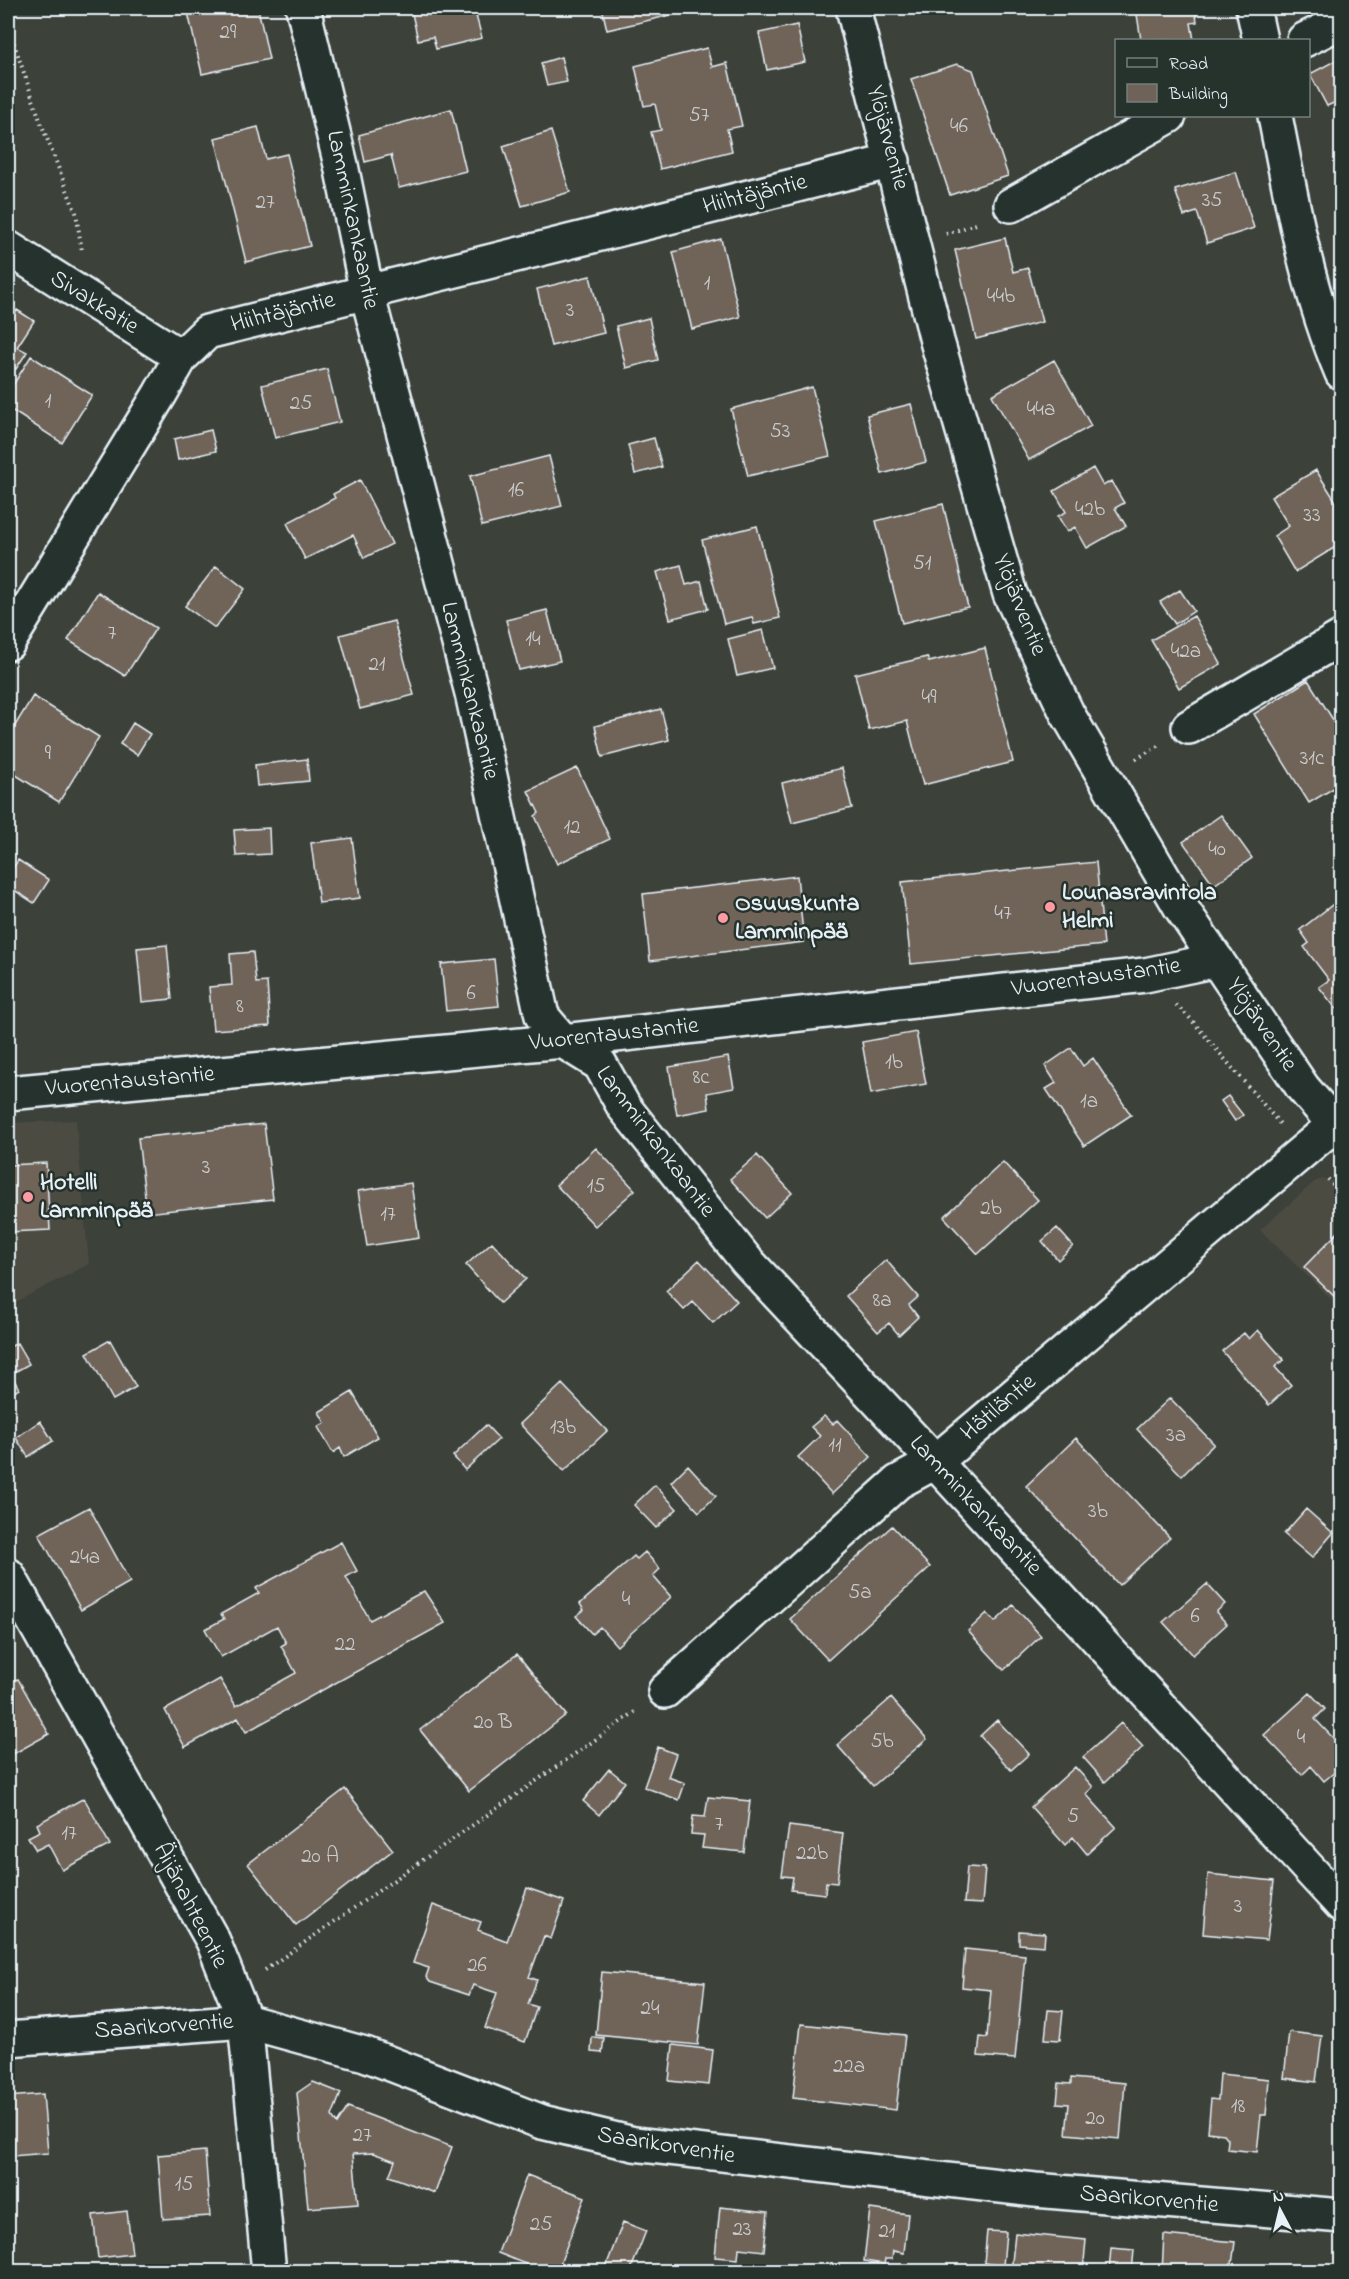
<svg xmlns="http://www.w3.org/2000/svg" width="1349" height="2279" viewBox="0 0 1349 2279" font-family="'Indie Flower',sans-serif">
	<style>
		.built { fill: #4b4b43 }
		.building { fill: #6f6359; stroke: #e8f1f8; stroke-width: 1.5 }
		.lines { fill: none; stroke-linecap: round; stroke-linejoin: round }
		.street-casing { stroke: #e8f1f8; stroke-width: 38 }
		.secondary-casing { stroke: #e8f1f8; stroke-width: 38 }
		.path { stroke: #e8f1f8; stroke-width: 4; stroke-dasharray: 1.5 4.5; stroke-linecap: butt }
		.street { stroke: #26332d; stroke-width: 33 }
		.secondary { stroke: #26332d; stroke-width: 33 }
		.poi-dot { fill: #ff9aa2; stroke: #26332d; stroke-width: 2 }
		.labels { text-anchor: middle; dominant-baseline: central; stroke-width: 5; stroke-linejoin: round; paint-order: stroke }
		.number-label { font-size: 21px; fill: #caced0 }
		.street-label { font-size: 24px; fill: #e8f1f8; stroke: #26332d }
		.poi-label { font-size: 24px; font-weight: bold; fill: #e8f1f8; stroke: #26332d; text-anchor: start }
	</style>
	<rect width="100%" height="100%" fill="#3c413a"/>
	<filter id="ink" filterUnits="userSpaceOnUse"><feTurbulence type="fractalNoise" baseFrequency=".0167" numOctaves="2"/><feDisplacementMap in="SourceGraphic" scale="12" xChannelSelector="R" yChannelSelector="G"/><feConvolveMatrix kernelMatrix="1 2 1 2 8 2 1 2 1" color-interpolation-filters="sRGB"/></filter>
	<g filter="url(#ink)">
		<!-- built -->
		<path class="built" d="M76,1120L89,1264L8,1306V1123Z
			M1322,1179L1332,1181L1341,1190V1309L1260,1230L1314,1182Z"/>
		<!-- building -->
		<path class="building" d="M187,8H258L269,59L202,74Z
			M416,8H474L482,38L436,49L433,37L418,40L411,9Z
			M602,8H679L680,13L607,30Z
			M1136,8H1195L1197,22L1191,23L1194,40H1141Z
			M797,25L805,62L767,70L759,33Z
			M707,48L712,67L727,63L742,126L727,129L732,151L660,169L651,132L661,130L655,104L644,106L635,66Z
			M561,57L567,82L547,86L541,63Z
			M1342,57V107L1338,101L1327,106L1310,74Z
			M957,64L973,70L1008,176L950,195L911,79Z
			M451,109L466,171L399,188L391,155L365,162L359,135Z
			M258,127L266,159L287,154L310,246L246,262L215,138Z
			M551,131L570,192L522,206L503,146Z
			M1236,172L1254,228L1207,243L1197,212L1184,216L1175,190Z
			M1005,238L1013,272L1028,268L1042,322L976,339L955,250Z
			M721,239L740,317L692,329L673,252Z
			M590,276L604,333L551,346L537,289Z
			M17,310L34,321L17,347L27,352L16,369L8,364V324Z
			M649,318L658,360L626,368L616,326Z
			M31,356L92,395L62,443L8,408V393Z
			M1054,360L1091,426L1029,460L992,395Z
			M327,369L340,422L275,438L262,385Z
			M812,387L830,456L748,476L731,409Z
			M911,404L926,462L882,474L867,415Z
			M211,430L216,451L178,460L174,439Z
			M654,438L662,467L635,474L628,445Z
			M549,456L562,506L482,526L470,476Z
			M1093,468L1103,486L1111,481L1124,503L1115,508L1126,526L1087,548L1075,527L1067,532L1058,516L1066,512L1054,491Z
			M1316,470L1338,505L1342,506V543L1295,572L1274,536L1289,526L1271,497Z
			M360,480L392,544L364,558L353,535L305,559L287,523L335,498L333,494Z
			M943,504L968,607L902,623L876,521Z
			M757,526L780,618L754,624L752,617L724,624L702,540Z
			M681,565L686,585L701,581L708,609L670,619L657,572Z
			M216,566L245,589L215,628L185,606Z
			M1180,590L1194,611L1175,624L1160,602Z
			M98,592L156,628L125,676L68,640Z
			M547,610L560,661L519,670L506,620Z
			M1194,616L1221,664L1179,688L1151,640Z
			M394,621L414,695L360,709L340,635Z
			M763,630L773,668L737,676L728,639Z
			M985,648L1013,762L923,785L907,721L869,730L855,674L927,657L929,662Z
			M1308,680L1342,734V783L1309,803L1254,714Z
			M33,696L99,737L59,802L8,770V737Z
			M661,709L669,740L602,757L595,726Z
			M133,723L150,734L137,755L120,744Z
			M307,759L309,781L257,786L255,765Z
			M577,768L610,839L557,864L535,816L539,813L528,791Z
			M842,768L852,808L792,823L782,783Z
			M1221,815L1252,858L1214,885L1183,842Z
			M269,828L270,854L236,856L234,830Z
			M352,838L360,898L319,903L311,843Z
			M18,860L49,880L34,903L8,886V876Z
			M1096,862L1104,945L911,964L902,882Z
			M797,876L804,942L650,961L643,894Z
			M1341,898L1342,1008L1338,1011L1319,987L1329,980L1304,947L1309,943L1300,930Z
			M167,945L172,999L142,1002L137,948Z
			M253,952L256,983L267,982L270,1026L213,1030L209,987L232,985L230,954Z
			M494,959L499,1006L446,1011L441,964Z
			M916,1032L926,1084L871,1094L862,1042Z
			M1071,1048L1083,1066L1093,1058L1131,1115L1084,1146L1046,1089L1056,1083L1045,1066Z
			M728,1057L734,1088L707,1093L709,1109L677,1115L669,1067Z
			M1228,1096L1243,1115L1235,1121L1221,1101Z
			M264,1124L273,1199L147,1213L138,1138Z
			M596,1148L635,1190L595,1226L556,1185Z
			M757,1155L792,1193L765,1218L730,1179Z
			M1003,1162L1038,1200L978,1254L944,1217Z
			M46,1163L50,1230L8,1232V1165Z
			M411,1183L419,1238L367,1246L358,1191Z
			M1057,1228L1073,1246L1058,1260L1042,1241Z
			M1339,1231L1342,1234L1341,1303L1304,1267Z
			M492,1242L526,1279L500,1303L466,1265Z
			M699,1260L737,1301L713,1323L693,1302L684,1310L666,1291Z
			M886,1260L918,1297L909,1305L918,1317L899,1335L889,1323L878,1332L846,1296Z
			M1258,1330L1284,1360L1275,1367L1291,1385L1269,1405L1222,1351L1244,1333L1249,1339Z
			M110,1340L136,1387L113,1400L87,1353Z
			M17,1343L29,1364L11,1374L19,1389L8,1396V1348Z
			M562,1384L607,1431L564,1471L520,1424Z
			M352,1392L378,1437L344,1457L340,1448L333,1453L318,1427L325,1423L319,1412Z
			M1170,1398L1214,1444L1182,1476L1137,1429Z
			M824,1416L833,1424L837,1420L871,1457L832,1494L798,1457L820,1436L811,1427Z
			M40,1421L53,1441L28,1457L16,1438Z
			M486,1425L499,1439L465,1470L453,1456Z
			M1076,1438L1170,1538L1119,1585L1026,1486Z
			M688,1465L716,1496L699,1512L671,1482Z
			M655,1485L677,1509L656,1528L634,1505Z
			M89,1507L130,1582L81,1610L39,1534Z
			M1306,1509L1333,1533L1312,1558L1284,1534Z
			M892,1526L930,1567L828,1660L790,1619Z
			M341,1542L357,1571L346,1577L370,1620L424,1591L445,1623L246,1732L238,1718L185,1747L165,1710L220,1679L236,1706L296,1673L281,1646L286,1643L277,1626L221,1657L205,1629L224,1619L221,1614L259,1593L256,1588Z
			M645,1552L660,1569L653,1576L671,1597L617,1646L600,1627L592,1634L576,1616L584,1610L580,1604L634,1556L637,1559Z
			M1207,1584L1225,1604L1216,1612L1227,1624L1193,1655L1163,1622Z
			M1013,1605L1041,1636L1004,1670L968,1631L987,1613L995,1622Z
			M517,1654L566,1715L469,1791L420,1730Z
			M8,1672L12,1681L18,1679L49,1734L8,1757Z
			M1310,1693L1325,1709L1315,1719L1337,1742L1334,1744L1342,1753V1766L1324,1781L1311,1766L1302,1775L1264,1735Z
			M891,1698L927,1739L873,1786L837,1745Z
			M997,1720L1029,1754L1011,1770L980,1736Z
			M1121,1723L1143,1747L1105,1782L1083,1757Z
			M658,1747L676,1754L668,1777L685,1783L679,1800L644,1787Z
			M1075,1767L1093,1787L1086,1794L1116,1827L1087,1854L1073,1837L1065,1845L1031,1807Z
			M609,1769L625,1782L599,1815L583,1801Z
			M345,1789L393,1850L296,1925L248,1864Z
			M708,1797L750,1801L744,1852L702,1848L704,1835L691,1834L693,1816L705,1817Z
			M84,1798L110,1845L62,1870L48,1844L36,1850L28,1837L40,1831L37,1824Z
			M789,1826L843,1833L837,1883L826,1882L825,1894L791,1890L793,1877L782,1876Z
			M967,1867L985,1868L982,1904L964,1903Z
			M1208,1874L1274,1881L1267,1940L1203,1934Z
			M527,1888L564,1901L551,1939L544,1936L529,1977L537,1980L528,2004L537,2007L525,2042L485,2028L497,1993L473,1985L469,1995L430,1982L426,1977L429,1968L413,1963L433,1905L481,1922L478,1930L507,1941Z
			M1019,1931L1045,1933L1044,1946L1019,1944Z
			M965,1949L1025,1955L1015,2059L978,2056L980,2037L987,2038L991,1990L962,1987Z
			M602,1972L705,1982L698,2045L596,2035Z
			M1048,2010L1063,2011L1060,2040L1045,2039Z
			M801,2024L905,2035L896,2110L793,2098Z
			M1289,2032L1322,2036L1316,2082L1284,2078Z
			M592,2037L604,2038L602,2053L591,2052Z
			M673,2045L713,2050L709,2085L669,2081Z
			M1220,2074L1269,2079L1266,2115H1261L1257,2152L1227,2149L1228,2140L1223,2134L1208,2132L1211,2099L1218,2100Z
			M1071,2078L1125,2083L1120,2139L1066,2134L1069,2104L1057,2103L1059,2083L1071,2084Z
			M313,2082L341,2093L332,2116L337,2124L348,2107L452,2147L435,2193L389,2176L395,2161L373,2153L353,2154L358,2204L308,2208L297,2093Z
			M43,2094L48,2153L11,2156L10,2148H8V2097Z
			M205,2151L210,2216L163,2219L158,2155Z
			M527,2175L585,2197L557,2272H545L498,2253Z
			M720,2207L768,2212L764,2251L739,2248L738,2259L715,2257Z
			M870,2209L908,2214L904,2253L893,2251L892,2259H885L884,2264L864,2261Z
			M127,2211L132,2254L98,2258L93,2215Z
			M623,2222L646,2231L630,2272H604Z
			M987,2231L1006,2232L1003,2266L984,2263Z
			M1015,2233L1086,2240L1083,2272H1011Z
			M1164,2235L1235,2242L1231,2272H1162Z
			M1111,2248L1134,2250L1132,2272H1109Z"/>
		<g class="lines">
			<defs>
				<path id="street" d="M303,8L341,165L367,293L472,693L542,1016L563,1041L600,1064L624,1107L746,1260L935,1462L1342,1905
					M1253,8L1260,40
					M1304,40L1342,21
					M1275,116C1292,202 1307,291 1342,373
					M1011,205L1169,116
					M8,248L181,357
					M8,643L160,394L181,357L207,332L893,161
					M1189,727L1342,637
					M8,1575L213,1941L245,2021L269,2272
					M665,1691L898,1482L935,1462L1334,1125
					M8,2039L245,2021L365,2054L542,2122L634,2144L1035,2190L1342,2216"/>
				<path id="secondary" d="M853,8L937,341L1010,594L1067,713L1180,906L1303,1088L1342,1133
					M8,1093L563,1041L1145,975L1217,960"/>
			</defs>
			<!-- street casing -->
			<use href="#street" class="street-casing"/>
			<!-- secondary casing -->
			<use href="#secondary" class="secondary-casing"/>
			<!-- path -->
			<path class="path" d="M8,26L41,123L76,213L82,251
				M946,234L979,223
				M1136,759L1158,746
				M1176,1005L1189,1017L1280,1124
				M1328,1179L1342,1194
				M265,1970L635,1712"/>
			<!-- street -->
			<use href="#street" class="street"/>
			<!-- secondary -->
			<use href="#secondary" class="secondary"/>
		</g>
	</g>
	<!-- markers -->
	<g class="poi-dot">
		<circle cx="1050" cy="907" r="6"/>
		<circle cx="723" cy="918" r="6"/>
		<circle cx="28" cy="1197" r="6"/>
	</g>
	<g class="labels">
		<!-- number labels -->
		<g class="number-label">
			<text x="228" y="33">29</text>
			<text x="699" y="116">57</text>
			<text x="959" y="127">46</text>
			<text x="1212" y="201">35</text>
			<text x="265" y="203">27</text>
			<text x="707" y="284">1</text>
			<text x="1001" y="297">44b</text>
			<text x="570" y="311">3</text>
			<text x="48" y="402">1</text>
			<text x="301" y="404">25</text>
			<text x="1041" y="410">44a</text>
			<text x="780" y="432">53</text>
			<text x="516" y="491">16</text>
			<text x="1090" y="510">42b</text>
			<text x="1312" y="516">33</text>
			<text x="922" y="564">51</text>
			<text x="112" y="634">7</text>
			<text x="533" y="640">14</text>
			<text x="1186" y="652">42a</text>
			<text x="377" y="665">21</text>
			<text x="929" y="698">49</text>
			<text x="48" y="754">9</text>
			<text x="1312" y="759">31c</text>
			<text x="572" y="828">12</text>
			<text x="1217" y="850">40</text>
			<text x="1003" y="914">47</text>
			<text x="471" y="994">6</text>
			<text x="240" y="1007">8</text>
			<text x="894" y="1063">1b</text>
			<text x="701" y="1078">8c</text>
			<text x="1089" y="1102">1a</text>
			<text x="206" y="1168">3</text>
			<text x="596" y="1187">15</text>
			<text x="991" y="1209">2b</text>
			<text x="388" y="1215">17</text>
			<text x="882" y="1301">8a</text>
			<text x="563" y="1428">13b</text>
			<text x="1176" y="1436">3a</text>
			<text x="835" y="1446">11</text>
			<text x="1098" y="1512">3b</text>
			<text x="85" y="1558">24a</text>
			<text x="860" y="1593">5a</text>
			<text x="626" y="1600">4</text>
			<text x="1195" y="1617">6</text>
			<text x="345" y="1645">22</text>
			<text x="493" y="1723">20 B</text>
			<text x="1301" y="1738">4</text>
			<text x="882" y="1742">5b</text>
			<text x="1073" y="1817">5</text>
			<text x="719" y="1825">7</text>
			<text x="69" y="1834">17</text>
			<text x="812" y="1854">22b</text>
			<text x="320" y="1857">20 A</text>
			<text x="1238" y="1907">3</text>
			<text x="477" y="1966">26</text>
			<text x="650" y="2009">24</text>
			<text x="849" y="2067">22a</text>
			<text x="1238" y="2107">18</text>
			<text x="1095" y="2119">20</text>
			<text x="362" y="2136">27</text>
			<text x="184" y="2185">15</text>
			<text x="541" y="2225">25</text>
			<text x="742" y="2230">23</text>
			<text x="887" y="2232">21</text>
		</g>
		<!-- street labels -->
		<g class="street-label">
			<text transform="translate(887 138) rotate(75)">Ylöjärventie</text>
			<text transform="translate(755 195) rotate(-14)">Hiihtäjäntie</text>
			<text transform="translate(352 220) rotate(78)">Lamminkankaantie</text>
			<text transform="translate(94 303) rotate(32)">Sivakkatie</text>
			<text transform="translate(283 313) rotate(-14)">Hiihtäjäntie</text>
			<text transform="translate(1019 605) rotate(68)">Ylöjärventie</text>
			<text transform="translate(469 691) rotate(76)">Lamminkankaantie</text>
			<text transform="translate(1096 978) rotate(-8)">Vuorentaustantie</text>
			<text transform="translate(1261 1025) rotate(56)">Ylöjärventie</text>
			<text transform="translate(614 1035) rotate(-6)">Vuorentaustantie</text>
			<text transform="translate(130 1082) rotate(-5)">Vuorentaustantie</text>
			<text transform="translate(655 1142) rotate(53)">Lamminkankaantie</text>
			<text transform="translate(999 1408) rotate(-40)">Hätiläntie</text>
			<text transform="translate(975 1506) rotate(47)">Lamminkankaantie</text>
			<text transform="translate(190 1906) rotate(63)">Äijänahteentie</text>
			<text transform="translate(164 2027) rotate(-4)">Saarikorventie</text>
			<text transform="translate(666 2146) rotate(9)">Saarikorventie</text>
			<text transform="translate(1149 2200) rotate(5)">Saarikorventie</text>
		</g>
		<!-- poi labels -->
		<g class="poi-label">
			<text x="1062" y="893">Lounasravintola<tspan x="1062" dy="28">Helmi</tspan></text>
			<text x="735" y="904">Osuuskunta<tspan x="735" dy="28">Lamminpää</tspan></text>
			<text x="40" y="1183">Hotelli<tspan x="40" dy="28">Lamminpää</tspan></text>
		</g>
	</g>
	<!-- margin -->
	<rect width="1349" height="2279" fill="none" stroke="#26332d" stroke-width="30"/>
	<rect x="15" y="15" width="1319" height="2249" fill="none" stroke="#e8f1f8" stroke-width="2" filter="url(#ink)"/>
	<!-- legend -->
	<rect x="1115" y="39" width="195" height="78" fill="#26332d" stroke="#747f7e" stroke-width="1.5"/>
	<rect x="1127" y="58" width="30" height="9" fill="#26332d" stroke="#747f7e" stroke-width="1.5"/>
	<text x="1169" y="69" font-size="18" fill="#e8f1f8">Road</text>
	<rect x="1127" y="84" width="30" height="18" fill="#6f6359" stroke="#747f7e" stroke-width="1.5"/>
	<text x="1169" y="99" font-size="18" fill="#e8f1f8">Building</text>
	<!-- north arrow -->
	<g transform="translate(1280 2210) rotate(353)" stroke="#26332d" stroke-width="4.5" paint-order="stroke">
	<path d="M0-4.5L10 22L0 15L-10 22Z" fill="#e8f1f8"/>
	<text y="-9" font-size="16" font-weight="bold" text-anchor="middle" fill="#e8f1f8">N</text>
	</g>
</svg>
